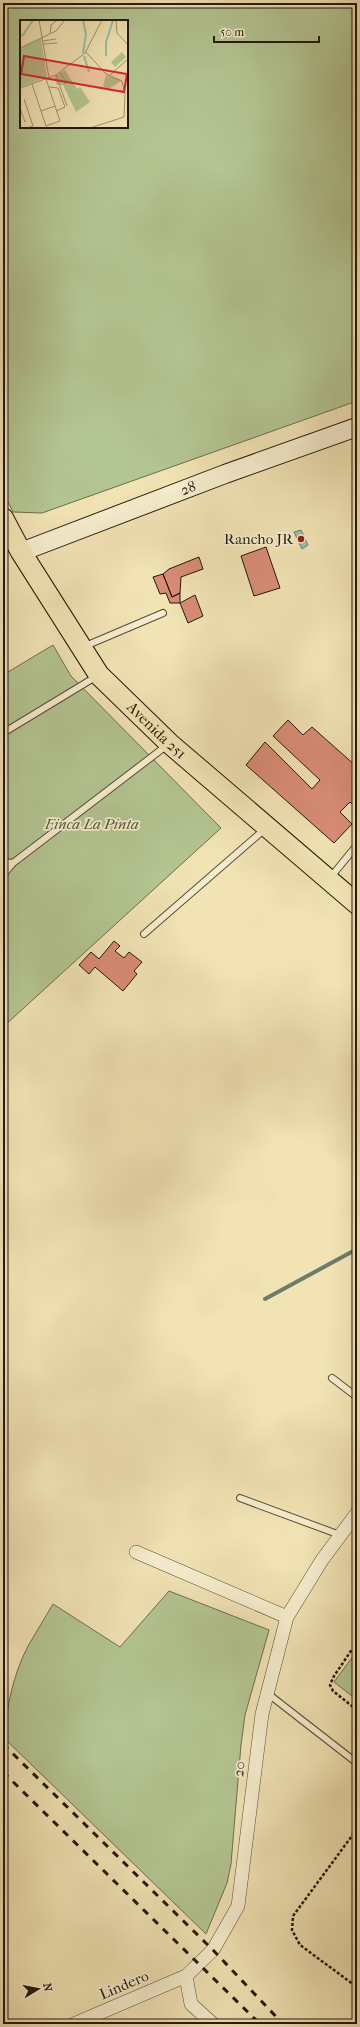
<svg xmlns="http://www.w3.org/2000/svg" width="360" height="2027" viewBox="0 0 360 2027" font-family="'IM FELL French Canon',serif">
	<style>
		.green { fill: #b3c592; stroke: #6b6e4e; fill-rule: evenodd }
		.water { fill: #9bbeab; stroke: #6b7c6a }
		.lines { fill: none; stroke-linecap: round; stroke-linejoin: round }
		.stream { stroke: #6b7c6a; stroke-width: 4 }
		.building { fill: #d98c77; stroke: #231809 }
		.lane-casing { stroke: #564b34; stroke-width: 8 }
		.street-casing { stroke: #564b34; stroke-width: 14 }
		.secondary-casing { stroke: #231809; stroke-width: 20 }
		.primary-casing { stroke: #231809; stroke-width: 22 }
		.path { stroke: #231809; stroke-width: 2.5; stroke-dasharray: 3 2; stroke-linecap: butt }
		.lane { stroke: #f6edce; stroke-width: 6 }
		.street { stroke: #f6edce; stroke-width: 13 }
		.secondary { stroke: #f6edce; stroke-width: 18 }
		.primary { stroke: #f1e3b4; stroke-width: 20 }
		.rail { stroke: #231809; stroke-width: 3; stroke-dasharray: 7 7; stroke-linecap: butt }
		.poi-dot { fill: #8f2418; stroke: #f6edce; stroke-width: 1.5 }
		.labels { text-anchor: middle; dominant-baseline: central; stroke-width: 3.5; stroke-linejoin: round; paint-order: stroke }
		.street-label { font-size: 15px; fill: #231809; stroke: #f6edce }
		.poi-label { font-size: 15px; fill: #231809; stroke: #f6edce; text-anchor: end }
		.park-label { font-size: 15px; font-style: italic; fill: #555539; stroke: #f6edce }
		.inset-river { fill: none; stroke: #9bbeab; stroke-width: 2 }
		.inset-road { fill: none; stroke: #9f9270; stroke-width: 1 }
		.view { fill: #d62828; fill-opacity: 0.15; stroke: #d62828; stroke-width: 2 }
		.inset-edge { fill: none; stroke: #231809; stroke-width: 2 }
	</style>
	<rect width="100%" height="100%" fill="#f1e3b4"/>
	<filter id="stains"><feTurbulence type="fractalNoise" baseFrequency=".005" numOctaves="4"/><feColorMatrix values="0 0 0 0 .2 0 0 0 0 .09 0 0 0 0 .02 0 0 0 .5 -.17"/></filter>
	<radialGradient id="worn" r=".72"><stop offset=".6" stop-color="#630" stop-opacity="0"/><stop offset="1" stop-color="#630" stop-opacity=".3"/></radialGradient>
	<!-- green -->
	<path class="green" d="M3,3H357V401L42,513L13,512L3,492ZM21,21H127V127H21Z
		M53,645L71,676L221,828L3,1027V675Z
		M169,1591L269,1630L245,1715L241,1745L231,1864L227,1883L206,1934L4,1738C7,1706 13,1675 28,1646C36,1632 45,1618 53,1604L120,1647Z
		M357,1651V1700L334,1682Z"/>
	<!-- water -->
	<path class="water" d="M301,530L308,545L302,549L294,532Z"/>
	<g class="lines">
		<!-- stream -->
		<path class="stream" d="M265,1299L357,1249"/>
	</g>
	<!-- building -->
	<path class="building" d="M266,547L280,588L254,596L241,556Z
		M199,557L203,569L181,577L180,593L172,597L163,574L169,569Z
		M163,574L172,597L180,593V603H170L166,593L160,594L153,577Z
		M195,595L203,616L188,623L180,603Z
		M288,720L303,735L312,727L357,767V804L354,806L350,802L340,812L352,824L334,843L246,765L265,742L312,789L320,780L273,736Z
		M114,941L120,946L115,951L124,958L129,952L142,962L134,971L137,974L123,991L95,967L89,974L79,965L91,952L99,959Z"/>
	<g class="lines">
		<defs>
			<path id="lane" d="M83,647L163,613
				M3,733L97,676
				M3,862L13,863
				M3,875L13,863L166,746
				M330,878L357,845
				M144,934L265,829
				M332,1378L357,1397
				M240,1498L340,1535
				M267,1693L357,1763"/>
			<path id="street" d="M136,1552L287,1617
				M186,1976L191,2004L213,2024
				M74,2024L186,1976L213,1950L238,1906L262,1714L287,1617L322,1560L357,1513"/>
			<g id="secondary">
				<path id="s1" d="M21,552L225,474L357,427"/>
			</g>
			<g id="primary">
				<path id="s2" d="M3,518L21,552L99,675L169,743L357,904"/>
			</g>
		</defs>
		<!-- lane casing -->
		<use href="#lane" class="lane-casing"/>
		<!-- street casing -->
		<use href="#street" class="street-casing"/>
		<!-- secondary casing -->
		<use href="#secondary" class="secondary-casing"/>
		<!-- primary casing -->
		<use href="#primary" class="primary-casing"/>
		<!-- path -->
		<path class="path" d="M357,1642L334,1676L330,1685L333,1691L357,1710
			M357,1829L293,1916L292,1930L300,1945L357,1987"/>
		<!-- lane -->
		<use href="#lane" class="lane"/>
		<!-- street -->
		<use href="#street" class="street"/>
		<!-- secondary -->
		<use href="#secondary" class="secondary"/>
		<!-- primary -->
		<use href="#primary" class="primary"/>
		<!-- rail -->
		<path class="rail" d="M3,1744L213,1950L283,2024
			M3,1772L260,2024"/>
	</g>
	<!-- markers -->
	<circle class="poi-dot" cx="301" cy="539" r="4"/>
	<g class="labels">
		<!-- street labels -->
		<g class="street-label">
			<text stroke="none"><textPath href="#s1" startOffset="179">28</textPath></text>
			<text stroke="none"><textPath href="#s2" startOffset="264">Avenida 251</textPath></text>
			<text transform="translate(239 1769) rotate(-83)">20</text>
			<text transform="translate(124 1985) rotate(-23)">Lindero</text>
		</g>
		<!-- poi labels -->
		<g class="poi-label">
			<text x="293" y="539">Rancho JR</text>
		</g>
		<!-- park labels -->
		<g class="park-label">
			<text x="92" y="824">Finca La Pinta</text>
		</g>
	</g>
	<!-- overview -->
	<g transform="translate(20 20)">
		<rect width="108" height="108" fill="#f1e3b4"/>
		<path d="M21,18L27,57L0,67V28ZM102,32L106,37L95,47L91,42ZM45,50L57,69L60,67L70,82L56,92L43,65H37L34,57ZM86,55L98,59L101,61L89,69L86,68L83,66Z" fill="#b3c592"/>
		<path class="inset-river" d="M63,0L66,14L63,33M0,16L3,15L13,0M64,36L69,52M86,36V22L93,0"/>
		<path class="inset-road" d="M19,0L29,58M96,0L97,13L108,25M30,14L31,5L37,0M23,21L36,19M23,24L37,23M0,28L36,11L45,0M66,32L86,54L102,61L105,74L104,97L70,108M40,52L46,62L45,64V61M36,55L47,86M90,55L108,39M12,64L26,106L40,101L26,59M29,67L38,68L45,87L36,91M0,68L36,55L65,33L82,0M4,79L13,106L7,108M0,88L5,102M21,91L35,86"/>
		<path class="view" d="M4,36L107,54L104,72L1,54Z"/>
		<rect width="108" height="108" class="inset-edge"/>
	</g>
	<!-- margin -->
	<rect width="360" height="2027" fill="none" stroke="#f1e3b4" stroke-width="16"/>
	<rect x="4" y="4" width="352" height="2019" fill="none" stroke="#231809" stroke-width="2"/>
	<rect x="8" y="8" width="344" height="2011" fill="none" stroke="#231809"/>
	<!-- north arrow -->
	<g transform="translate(38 1989) rotate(80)" stroke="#f6edce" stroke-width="3" paint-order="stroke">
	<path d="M0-3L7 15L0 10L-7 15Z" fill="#231809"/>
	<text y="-6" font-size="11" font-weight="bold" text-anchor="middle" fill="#231809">N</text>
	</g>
	<!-- scale -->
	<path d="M214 36v6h105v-6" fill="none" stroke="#231809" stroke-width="2"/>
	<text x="220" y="36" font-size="12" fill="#231809" stroke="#f6edce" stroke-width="3" paint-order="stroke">50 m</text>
	<rect width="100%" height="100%" filter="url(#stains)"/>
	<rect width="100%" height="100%" fill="url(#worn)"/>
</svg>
